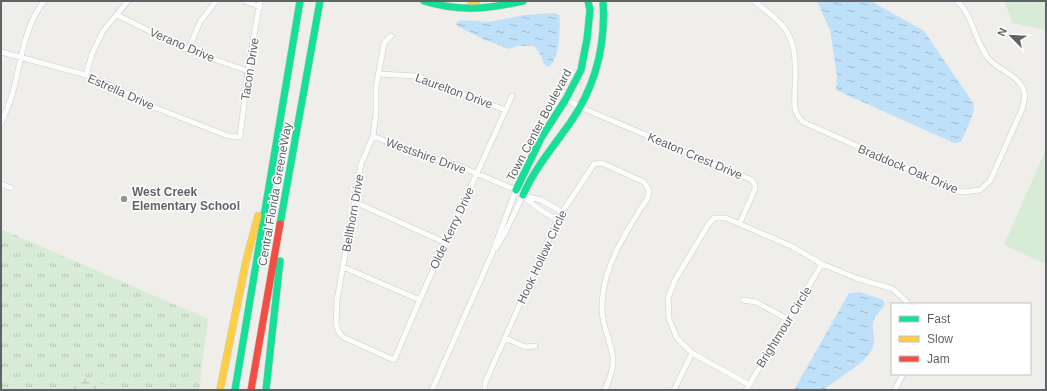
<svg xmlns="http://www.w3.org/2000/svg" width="1047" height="391" viewBox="0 0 1047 391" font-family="Helvetica,sans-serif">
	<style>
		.grass { fill: url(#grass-tufts) }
		.wetland { fill: url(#wetland-marsh) }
		.green { fill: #d8ebd6 }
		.water { fill: url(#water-ripples) }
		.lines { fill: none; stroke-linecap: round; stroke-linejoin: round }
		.street-casing { stroke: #cbcccc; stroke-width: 6 }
		.fast-casing { stroke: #cacacb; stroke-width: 8 }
		.slow-casing { stroke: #cacacb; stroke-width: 8 }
		.jam-casing { stroke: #cacacb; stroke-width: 8 }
		.street { stroke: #fdfcfc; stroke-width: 5 }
		.fast { stroke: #16e098; stroke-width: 7 }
		.slow { stroke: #ffcf43; stroke-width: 7 }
		.jam { stroke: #f24e42; stroke-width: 7 }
		.poi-dot { fill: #919496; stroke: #fff; stroke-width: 1.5 }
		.labels { text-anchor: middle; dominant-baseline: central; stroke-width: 3; stroke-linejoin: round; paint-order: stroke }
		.street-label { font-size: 12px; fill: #5f6368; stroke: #fff }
		.poi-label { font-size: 12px; font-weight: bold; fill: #5f6368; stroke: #fff; text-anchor: start }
	</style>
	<defs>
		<pattern id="grass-tufts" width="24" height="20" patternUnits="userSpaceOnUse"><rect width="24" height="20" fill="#d8ebd6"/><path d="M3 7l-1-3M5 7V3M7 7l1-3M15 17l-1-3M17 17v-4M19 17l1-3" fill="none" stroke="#b2c2b1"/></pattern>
		<pattern id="wetland-marsh" width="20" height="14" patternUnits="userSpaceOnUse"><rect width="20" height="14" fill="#d8ebd6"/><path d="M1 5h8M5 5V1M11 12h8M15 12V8" fill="none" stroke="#b2c2b1"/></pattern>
		<pattern id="water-ripples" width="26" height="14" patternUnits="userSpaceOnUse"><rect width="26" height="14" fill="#bfe0f9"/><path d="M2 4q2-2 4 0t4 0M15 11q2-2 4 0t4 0" fill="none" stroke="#9eb9cd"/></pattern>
	</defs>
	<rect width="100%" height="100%" fill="#efeeea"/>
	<!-- grass -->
	<path class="grass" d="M1,229L208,319L199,390H1Z"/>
	<!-- wetland -->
	<path class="wetland" d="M88,378L99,379L104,384V390H55Z"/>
	<!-- green -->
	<path class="green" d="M1005,1H1046V30L1013,23L1005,4Z
		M1046,149V264L1004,245Z"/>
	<!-- water -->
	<path class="water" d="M817,1H871L924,31L974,104L973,114L961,142L954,143L836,90L837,76L830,30Z
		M554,13L559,15L560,18C559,34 561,55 549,67C541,65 544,60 540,54C539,52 536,49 534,46H518L509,49L485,40L457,26L456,24L457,22L462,20L488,22L525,15Z
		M860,292L883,300L885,305C881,311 874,316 873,323C872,331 876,339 873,347C866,364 840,376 826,388V390H794L849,293Z"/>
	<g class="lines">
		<defs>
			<path id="street" d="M245,1L260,7
				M754,1C764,9 774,16 782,25C802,47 793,82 795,109L798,116L803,122L958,191L964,192L980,190L990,181L1022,109C1024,102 1026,96 1023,88C1016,74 998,70 988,58C974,40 974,17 957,1
				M117,15L188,50L248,71
				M391,36L384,43L383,49L376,87V113L373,136L361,164L337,300L336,324L339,332L343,337L394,360L428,281L512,96
				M188,50L200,22L216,1
				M1,52L86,75L123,91L146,104L228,136L240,137L248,71L260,1
				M378,74L417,76L505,110
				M86,75L92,54L103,31L128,1
				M566,99L580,107L752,180L755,185V189L740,223
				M1,124C4,115 9,105 12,95C21,64 23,28 44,1
				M373,136L415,153L457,165L516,190L539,209L557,220
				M1,184L11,188
				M525,196L541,200L562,212
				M355,202L446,243
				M496,248L505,233L523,195
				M343,267L420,300
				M743,300L756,302L789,320
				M505,338L525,347L535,346
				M748,384L692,353L677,338L669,319L668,298L675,280L708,225L714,218H726L793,247L822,264L856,278L893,289L906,301L908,304
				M432,390L491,256L516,190
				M485,390V383L557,220L594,164L602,163L644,182L649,190L648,197C627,231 604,263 602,303C601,324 610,338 613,357C614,369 609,380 605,390
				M674,390L692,353
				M746,390L822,264
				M895,390L903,374"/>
			<path id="fast" d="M424,1C459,12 488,9 523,1
				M516,190L541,138L566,99L581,70L587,39L590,10L588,1
				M523,195C535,168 553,147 570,123C595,87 606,45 603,1
				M280,224L320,1
				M235,390L300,1
				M266,390L280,261"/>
			<path id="slow" d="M471,1H476
				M220,390L246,261L258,216"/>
			<path id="jam" d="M251,390L280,224"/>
		</defs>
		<!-- street casing -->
		<use href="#street" class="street-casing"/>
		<!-- fast casing -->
		<use href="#fast" class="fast-casing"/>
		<!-- slow casing -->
		<use href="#slow" class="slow-casing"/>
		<!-- jam casing -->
		<use href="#jam" class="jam-casing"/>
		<!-- street -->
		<use href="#street" class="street"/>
		<!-- fast -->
		<use href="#fast" class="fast"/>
		<!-- slow -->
		<use href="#slow" class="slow"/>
		<!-- jam -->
		<use href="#jam" class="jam"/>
	</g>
	<!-- markers -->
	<circle class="poi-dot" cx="124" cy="199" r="4"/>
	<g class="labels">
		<!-- street labels -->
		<g class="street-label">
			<text transform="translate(182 45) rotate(23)">Verano Drive</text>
			<text transform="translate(250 69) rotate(-81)">Tacon Drive</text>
			<text transform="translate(454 91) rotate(20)">Laurelton Drive</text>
			<text transform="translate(121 92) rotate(24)">Estrella Drive</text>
			<text transform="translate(539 125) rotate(-62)">Town Center Boulevard</text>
			<text transform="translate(426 156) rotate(20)">Westshire Drive</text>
			<text transform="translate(695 156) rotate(23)">Keaton Crest Drive</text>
			<text transform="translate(908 169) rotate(23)">Braddock Oak Drive</text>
			<text transform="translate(275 194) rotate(-80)">Central Florida GreeneWay</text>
			<text transform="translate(353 213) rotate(-80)">Bellthorn Drive</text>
			<text transform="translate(452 228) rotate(-65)">Olde Kerry Drive</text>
			<text transform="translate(542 257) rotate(-65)">Hook Hollow Circle</text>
			<text transform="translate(784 327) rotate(-58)">Brightmour Circle</text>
		</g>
		<!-- poi labels -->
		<g class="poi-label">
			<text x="132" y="192">West Creek<tspan x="132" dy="14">Elementary School</tspan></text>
		</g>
	</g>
	<!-- border -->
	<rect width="1047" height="391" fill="none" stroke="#5f6368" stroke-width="4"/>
	<!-- legend -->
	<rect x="891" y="303" width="140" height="72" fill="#ffffff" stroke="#bfc1c3"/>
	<rect x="899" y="316" width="20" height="6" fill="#16e098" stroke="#bfc1c3"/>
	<text x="927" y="323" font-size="12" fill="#5f6368">Fast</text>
	<rect x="899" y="336" width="20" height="6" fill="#ffcf43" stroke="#bfc1c3"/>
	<text x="927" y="343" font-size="12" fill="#5f6368">Slow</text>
	<rect x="899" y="356" width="20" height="6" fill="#f24e42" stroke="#bfc1c3"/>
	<text x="927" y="363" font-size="12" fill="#5f6368">Jam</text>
	<!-- north arrow -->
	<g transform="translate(1011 36) rotate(294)" stroke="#ffffff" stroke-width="3" paint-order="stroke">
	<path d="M0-3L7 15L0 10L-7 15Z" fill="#5f6368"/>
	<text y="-6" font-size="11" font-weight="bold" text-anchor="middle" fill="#5f6368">N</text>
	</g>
</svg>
